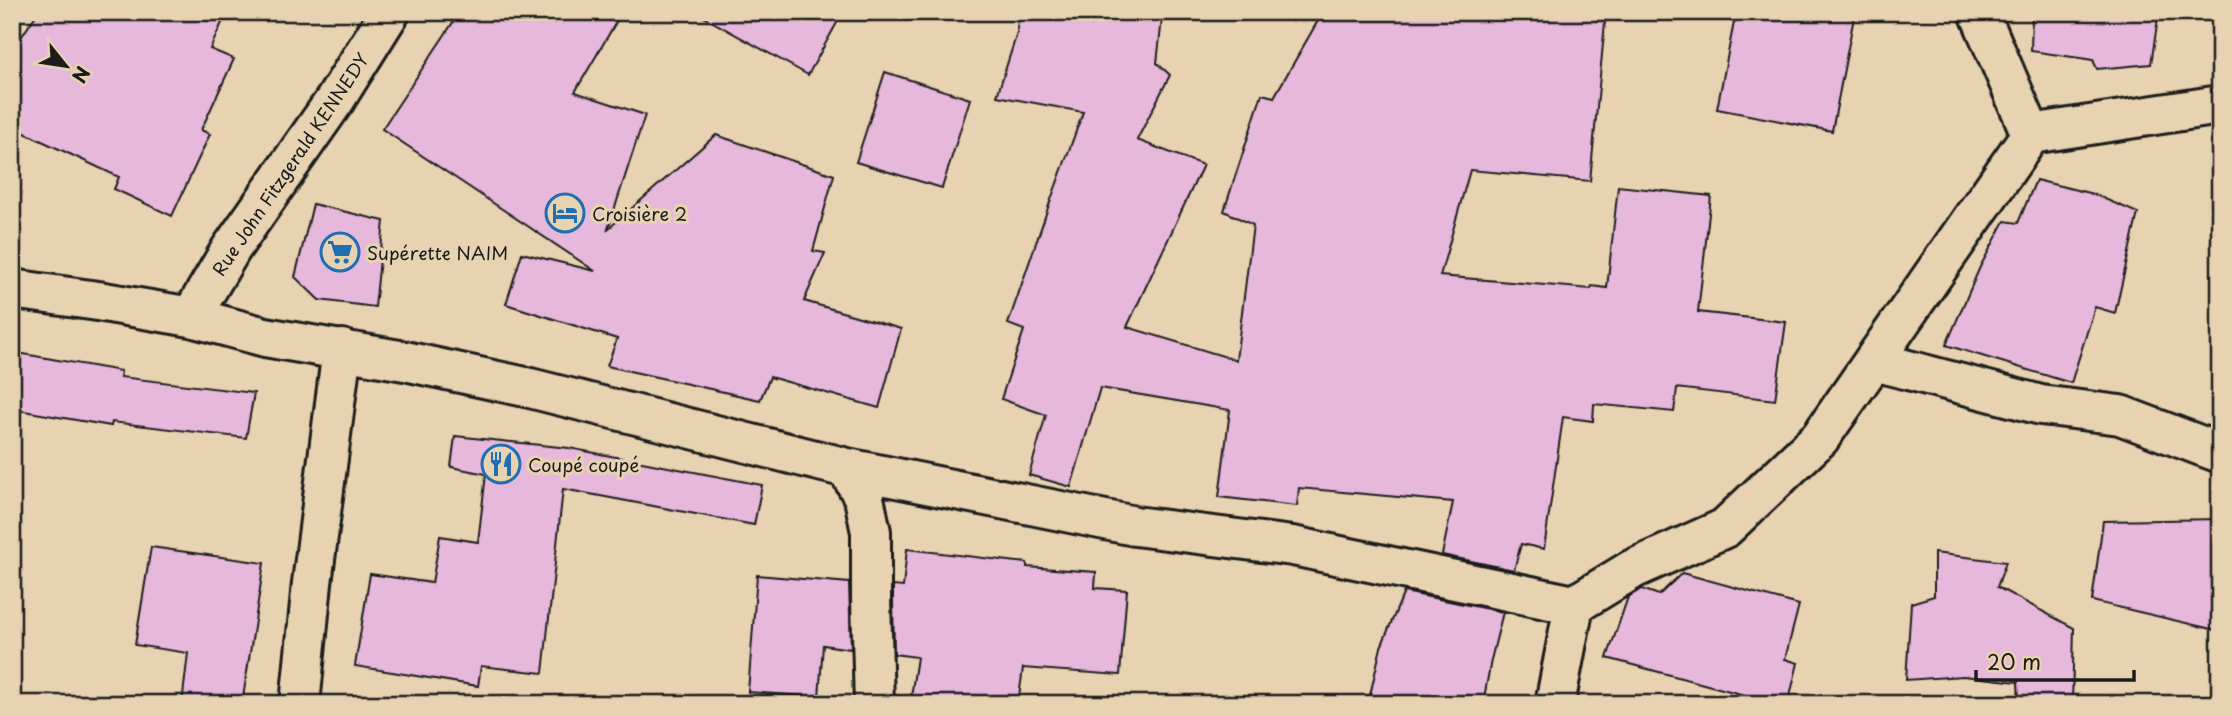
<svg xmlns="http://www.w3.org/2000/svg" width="2232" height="716" viewBox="0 0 2232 716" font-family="'Playpen Sans',sans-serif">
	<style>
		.building { fill: #e5b8dc; stroke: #1c1c1c; stroke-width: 2 }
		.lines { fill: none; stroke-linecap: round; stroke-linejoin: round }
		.minor-casing { stroke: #1c1c1c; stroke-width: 44 }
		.minor { stroke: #e7d3b1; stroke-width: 38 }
		.labels { text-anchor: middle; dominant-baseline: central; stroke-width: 6; stroke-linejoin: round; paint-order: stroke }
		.street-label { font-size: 18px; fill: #1c1c1c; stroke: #e7d3b1 }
		.poi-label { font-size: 18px; fill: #1c1c1c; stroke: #e7d3b1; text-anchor: start }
	</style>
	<rect width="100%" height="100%" fill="#e7d3b1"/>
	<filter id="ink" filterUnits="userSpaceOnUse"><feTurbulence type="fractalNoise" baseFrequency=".0143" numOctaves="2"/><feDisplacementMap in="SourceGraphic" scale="14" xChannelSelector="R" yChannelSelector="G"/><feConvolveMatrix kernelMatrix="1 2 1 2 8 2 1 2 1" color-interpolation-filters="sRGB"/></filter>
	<g filter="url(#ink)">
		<!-- building -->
		<path class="building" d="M38,12H227L210,49L234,59L201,130L210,134L172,216L114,189L119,177L12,127V51Z
			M460,12H622L575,92L645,115L608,229L716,135L834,175L813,251L825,253L804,301L901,329L879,408L770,377L760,400L607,366L617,339L506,304L522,253L595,271L382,129Z
			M695,12H843L808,75Z
			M1018,12H1089V15L1162,19L1157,63L1170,75L1137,140L1203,165L1127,327L1236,360L1253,225L1224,211L1262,94L1274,97L1323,12H1606L1590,181L1470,170L1440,276L1591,289L1592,286L1607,288L1618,186L1711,196L1698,312L1786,322L1775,400L1677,388L1674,412L1594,404L1593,421L1563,417L1544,549L1521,544L1514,570L1442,555L1453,502L1299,488L1297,506L1219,497L1230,410L1100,388L1071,487L1029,475L1046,415L1001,399L1024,330L1008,324L1049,205L1083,112L997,96L1017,33Z
			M1736,12H1855L1832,131L1717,109Z
			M2032,12H2159L2151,64L2097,69L2093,60L2031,51Z
			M885,72L970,99L942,188L856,162Z
			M2036,180L2093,194L2138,213L2115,313L2095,307L2071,383L1946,345L1980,267L2005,221L2018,223Z
			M313,204L384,221L375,307L319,300L295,277Z
			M12,352L121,371L120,377L254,393L246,438L112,422L111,426L12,409Z
			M455,436L569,448L762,485L754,525L563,489L543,673L481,666L478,686L355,666L370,574L432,583L440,536L478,542L486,474L451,467Z
			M2220,519V631L2092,601L2103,521Z
			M151,547L264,563L242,704H182L188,653L135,645Z
			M907,549L1027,563V567L1096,572L1095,588L1127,590L1120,675L1023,668L1018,704H910L917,657L894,654L893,599V586L903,587Z
			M1934,553L2006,562L1997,587L2074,628L2072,704H2019L2018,682L1963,676L1906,680L1911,603L1934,596Z
			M1682,573L1799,605L1785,659L1798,663L1788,704H1778L1607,658L1628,597L1642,589L1659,595Z
			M757,575L849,583L851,649L823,645L819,697L748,692Z
			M1404,592L1503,612L1491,660L1483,704H1368L1381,647Z"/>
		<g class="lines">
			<defs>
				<path id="minor" d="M2031,134L2220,105
					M12,289L98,301L191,317L265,337L405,361L530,388L847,468L1135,526L1293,546L1574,605L1633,569L1725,528L1820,438L2031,134L1979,12
					M191,317L231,249L335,100L390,12
					M1874,361L2041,405L2120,415L2220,453
					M847,468L864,498L871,532V599L874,704
					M300,704L312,583L342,349
					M1555,704L1574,605"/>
			</defs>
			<!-- minor casing -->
			<use href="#minor" class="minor-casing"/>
			<!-- minor -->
			<use href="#minor" class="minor"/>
		</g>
	</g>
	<!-- icons -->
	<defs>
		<symbol id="hotel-ring" viewBox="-11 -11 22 22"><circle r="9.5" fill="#e7d3b1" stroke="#1f6fb2" stroke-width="1.5"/><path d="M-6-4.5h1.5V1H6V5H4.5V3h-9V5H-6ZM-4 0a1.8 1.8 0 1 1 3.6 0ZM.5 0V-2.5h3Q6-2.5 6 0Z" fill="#1f6fb2"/></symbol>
		<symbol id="supermarket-ring" viewBox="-11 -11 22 22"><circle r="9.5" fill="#e7d3b1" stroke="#1f6fb2" stroke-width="1.5"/><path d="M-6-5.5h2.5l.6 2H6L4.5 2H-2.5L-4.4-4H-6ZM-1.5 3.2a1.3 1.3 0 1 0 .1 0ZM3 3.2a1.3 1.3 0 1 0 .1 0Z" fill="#1f6fb2"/></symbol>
		<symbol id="restaurant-ring" viewBox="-11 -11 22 22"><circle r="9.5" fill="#e7d3b1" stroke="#1f6fb2" stroke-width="1.5"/><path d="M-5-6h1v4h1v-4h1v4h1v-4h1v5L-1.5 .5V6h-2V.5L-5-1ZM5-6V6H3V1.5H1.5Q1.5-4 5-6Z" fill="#1f6fb2"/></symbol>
	</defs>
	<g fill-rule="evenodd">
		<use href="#hotel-ring" x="543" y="191" width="44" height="44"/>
		<use href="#supermarket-ring" x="318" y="230" width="44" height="44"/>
		<use href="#restaurant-ring" x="479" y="442" width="44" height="44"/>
	</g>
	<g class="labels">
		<!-- street labels -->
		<g class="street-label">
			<text transform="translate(290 164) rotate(-56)">Rue John Fitzgerald KENNEDY</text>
		</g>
		<!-- poi labels -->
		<g class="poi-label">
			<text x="592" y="213">Croisière 2</text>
			<text x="367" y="252">Supérette NAIM</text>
			<text x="528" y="464">Coupé coupé</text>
		</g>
	</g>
	<!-- margin -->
	<rect width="2232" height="716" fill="none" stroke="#e7d3b1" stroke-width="42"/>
	<rect x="21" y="21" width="2190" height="674" fill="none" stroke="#1c1c1c" stroke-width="2.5" filter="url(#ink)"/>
	<!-- north arrow -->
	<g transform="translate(66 66) rotate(120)" stroke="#e7d3b1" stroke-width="5" paint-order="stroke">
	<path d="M0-5L12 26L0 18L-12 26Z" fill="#1c1c1c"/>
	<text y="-10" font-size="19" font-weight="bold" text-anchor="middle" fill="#1c1c1c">N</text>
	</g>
	<!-- scale -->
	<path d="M1976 670v10h158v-10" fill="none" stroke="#1c1c1c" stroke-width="3.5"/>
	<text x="1987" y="670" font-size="21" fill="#1c1c1c" stroke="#e7d3b1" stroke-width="5" paint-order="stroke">20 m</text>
</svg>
